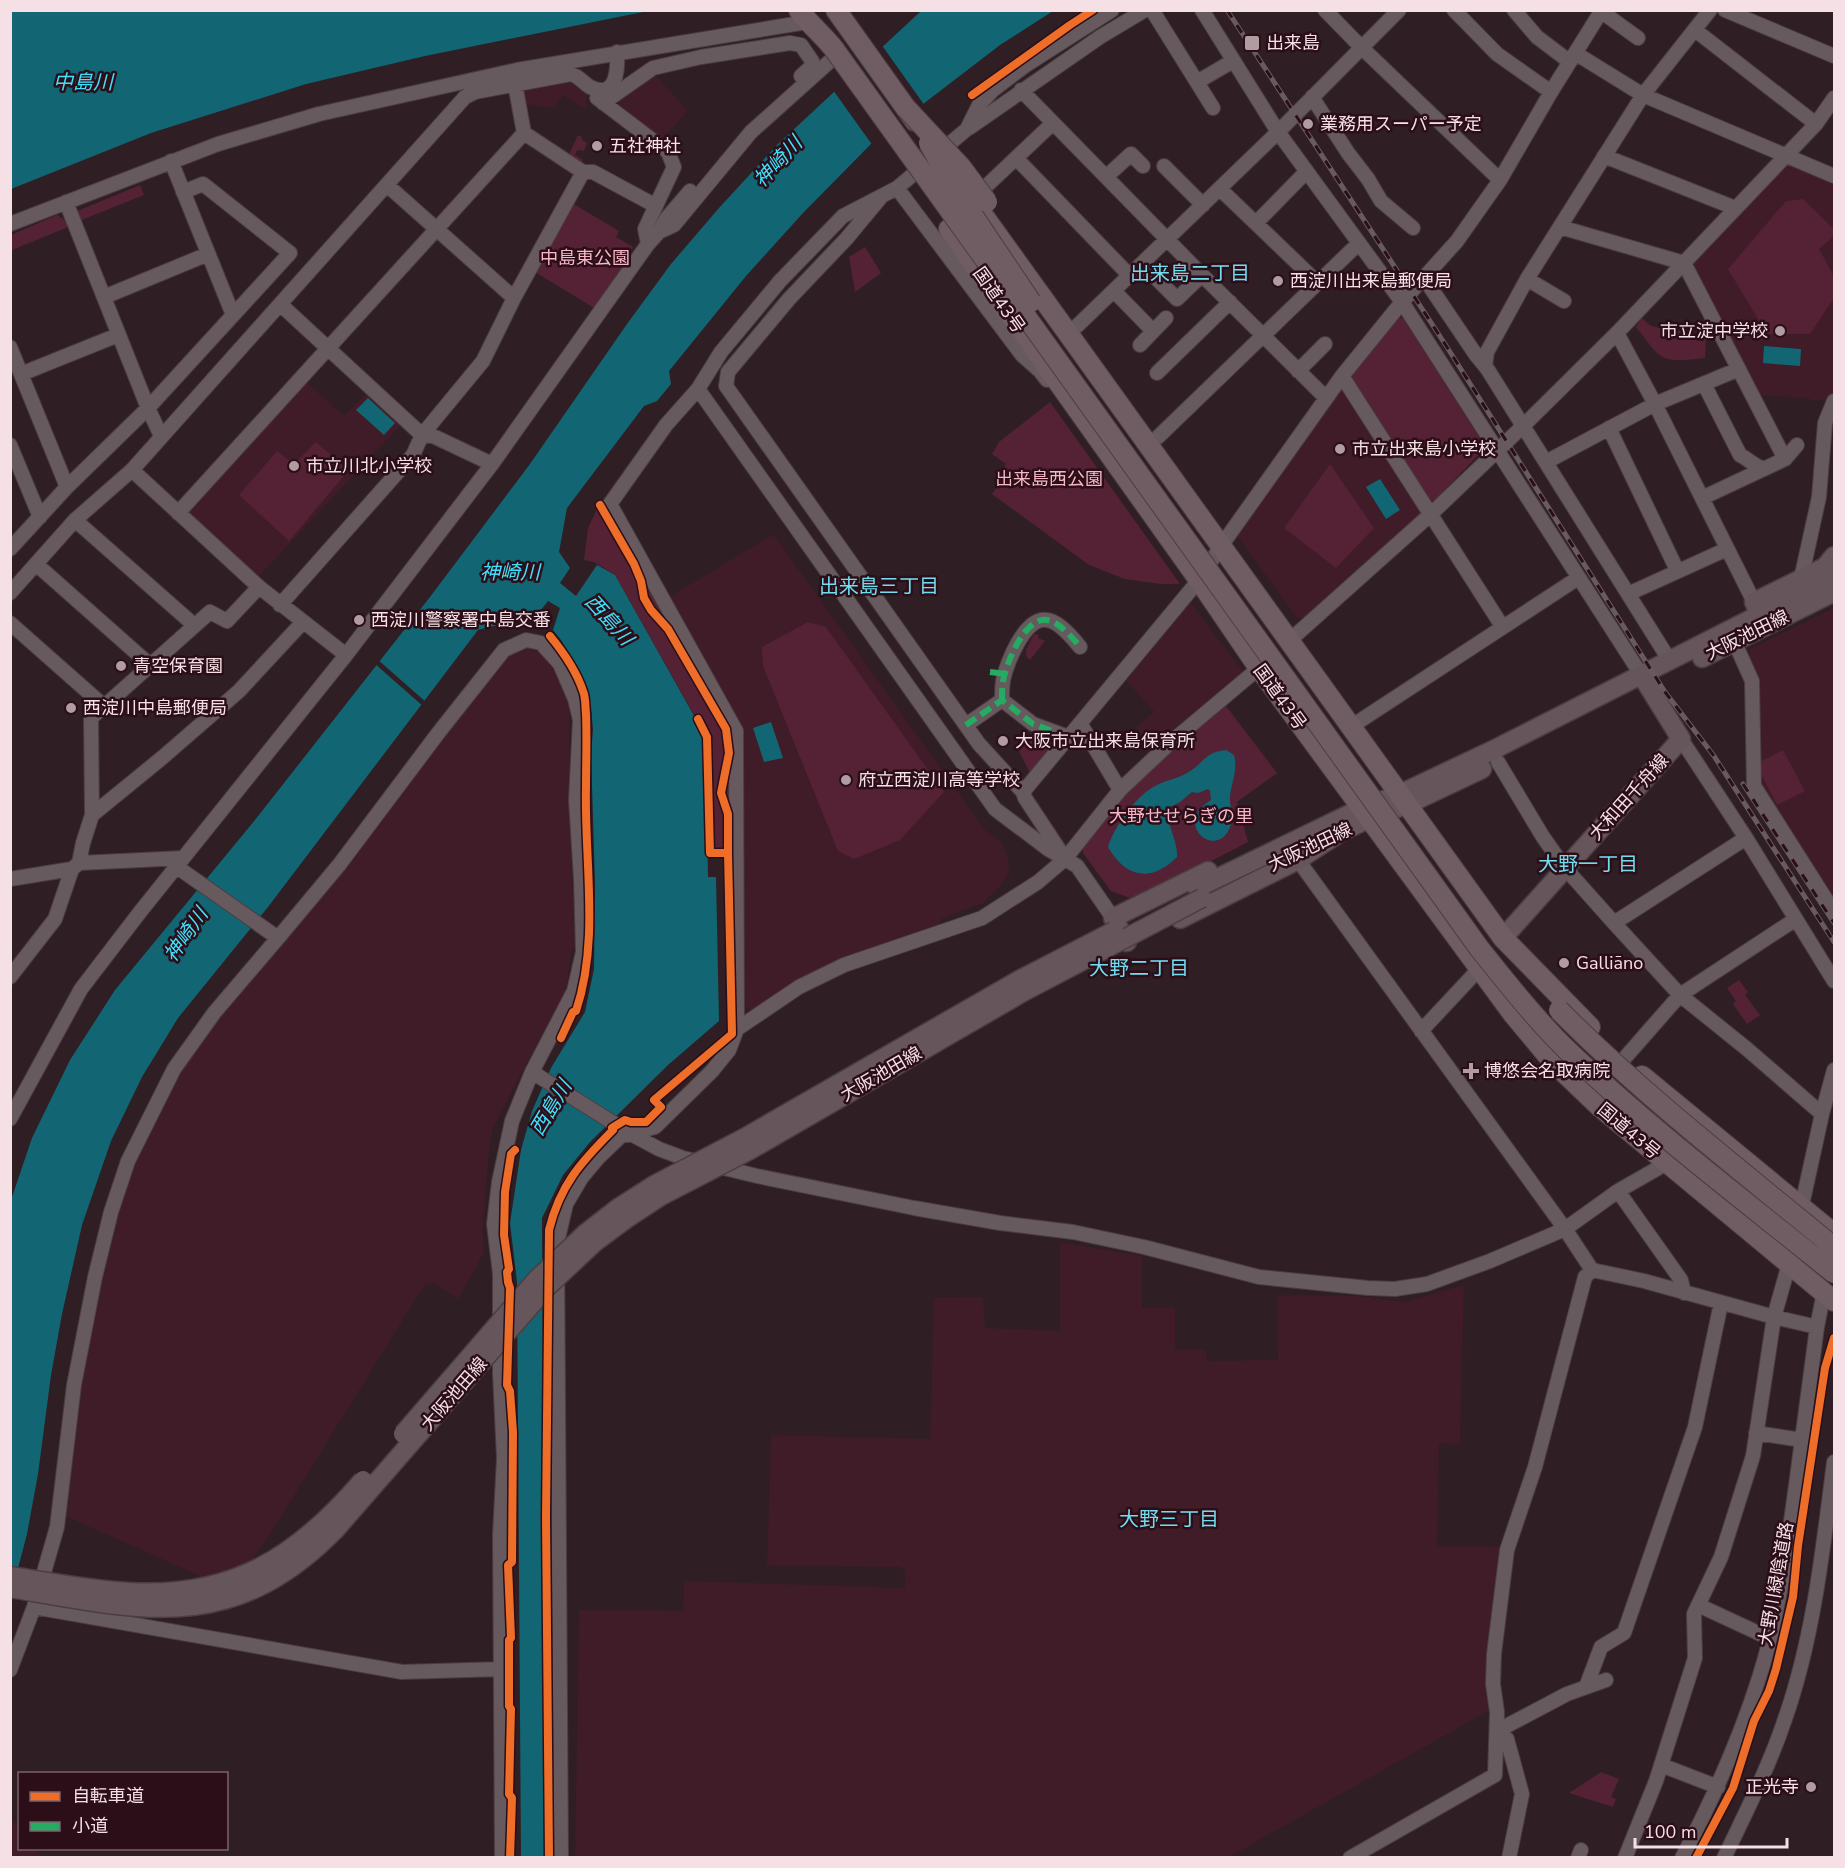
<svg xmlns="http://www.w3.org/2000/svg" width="1845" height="1868" viewBox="0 0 1845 1868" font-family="'Nunito Sans','Noto Sans JP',sans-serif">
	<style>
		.built { fill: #3f1c27 }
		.green { fill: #542234 }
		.water { fill: #126673 }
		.pier { fill: #2f1f24 }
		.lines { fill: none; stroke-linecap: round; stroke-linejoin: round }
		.minor-casing { stroke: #4b3d41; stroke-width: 16 }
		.major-casing { stroke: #4b3d41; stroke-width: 21 }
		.highway-casing { stroke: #4b3d41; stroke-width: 22 }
		.minor { stroke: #675a5e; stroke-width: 14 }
		.major { stroke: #66565b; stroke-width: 18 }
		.highway { stroke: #705d63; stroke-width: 20 }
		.rail-casing { stroke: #685b60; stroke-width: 5 }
		.rail { stroke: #2b0e18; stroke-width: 3; stroke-dasharray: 9; stroke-linecap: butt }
		.major-bridge-casing { stroke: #4b3d41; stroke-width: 21; stroke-linecap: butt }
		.highway-bridge-casing { stroke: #4b3d41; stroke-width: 22; stroke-linecap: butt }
		.major-bridge { stroke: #66565b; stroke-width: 18 }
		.highway-bridge { stroke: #705d63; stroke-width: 20 }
		.quiet { stroke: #26ab63; stroke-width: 6; stroke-dasharray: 12 6; stroke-linecap: butt }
		.cycleway-casing { stroke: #2b0e18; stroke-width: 11 }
		.cycleway { stroke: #ee6e29; stroke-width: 8 }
		.poi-dot { fill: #b09ca1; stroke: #2b0e18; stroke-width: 2 }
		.labels { text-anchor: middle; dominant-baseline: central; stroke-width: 5; stroke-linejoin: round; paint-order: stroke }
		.poi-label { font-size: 18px; fill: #f5e0e5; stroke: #2b0e18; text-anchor: start }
		.park-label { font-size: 18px; fill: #f8b7c8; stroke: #2b0e18 }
		.street-label { font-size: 18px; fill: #f5e0e5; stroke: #2b0e18 }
		.water-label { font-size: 20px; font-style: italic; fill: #40e0fb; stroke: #2b0e18 }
		.neighbourhood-label { font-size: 20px; fill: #74dcf0; stroke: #2b0e18 }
	</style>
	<rect width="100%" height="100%" fill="#2f1f24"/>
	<!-- built -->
	<path class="built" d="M653,72L688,111L662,139L647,129L613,98Z
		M566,78L586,95V110L564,95L553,108L524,104L521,89Z
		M1790,164L1834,181L1833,401L1812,400L1807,398L1756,395L1693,267V262L1783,165Z
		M305,381L344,416L368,392L402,424L257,578L188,515L187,509Z
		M1347,390L1421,507V513L1303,618H1297L1238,537V530L1339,391Z
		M772,535H774L985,830L1003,844L1008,858L1009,871L1001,885L983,903L942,918L939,924L844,959L809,974L779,992L754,1011L744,1007L742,730L668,598Z
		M1190,602L1246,675L1158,752L1136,728L1154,711L1126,681Z
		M1834,608V904L1761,787L1758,777V682L1749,655L1750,649Z
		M528,649L543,653L563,682L569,701V792L575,948L572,949L565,994L530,1057L493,1128L489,1150L483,1228L484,1253L458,1299L434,1283L425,1284L282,1515L232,1590L63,1515L89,1338L107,1251L125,1185L147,1133L172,1085L208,1031L488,675L491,677L510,655Z
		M1060,1242L1142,1256V1308L1175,1307V1349L1206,1350L1207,1361L1278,1360L1277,1295L1358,1296L1405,1302L1464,1285L1460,1444L1439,1443L1437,1546L1505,1547L1495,1615L1488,1711L1229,1857L575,1858L579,1610L683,1611L684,1581L905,1588V1571L900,1567L767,1565L771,1435L930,1439L934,1298L983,1297L985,1328L1060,1331Z
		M11,1817L19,1828L20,1848L36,1849L43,1857H11Z"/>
	<!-- green -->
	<path class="green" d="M578,135L582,137V140L587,143L584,151L577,150L575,155L583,160L580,165L568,157Z
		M140,185L144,195L79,221L75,212Z
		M1803,199L1834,229V236L1819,249L1834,276V298L1810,334H1767L1728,269L1786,201Z
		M572,203L619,231L616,237L633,247L630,252L634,255L594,308L535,272Z
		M57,215L65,220L68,227L12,250L11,235Z
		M865,247L881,273L855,292L849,257Z
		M1397,318H1403L1484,445L1483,450L1434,501L1428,500L1351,381V376Z
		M1642,318L1651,326L1706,336L1705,358C1660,363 1663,362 1636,327Z
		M1050,402L1180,584H1160L1125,579L1089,565L992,494L1001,481L997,479L1006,464L992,454L999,442Z
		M316,442L349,470L289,541L239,495L277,451L294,464Z
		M1330,464L1374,528L1336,568L1284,528Z
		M605,505L731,733L732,853L708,854L706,745L702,729L615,575L594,562L584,560L588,528L597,509Z
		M808,622L826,627L944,792L900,840L854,859L838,851L763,666L762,647Z
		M1034,634L1039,635L1038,638L1045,641L1030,660L1026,656V650Z
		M1226,706L1277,773L1237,802L1248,842L1165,885L1130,898L1111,891L1083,853V848L1124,795L1173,748Z
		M1038,731L1052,737L1051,741L1056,743L1030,773L1019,751Z
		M1783,750L1805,791L1777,805L1761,774L1760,762Z
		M1739,980L1748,992L1745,995L1760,1015L1747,1024L1733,1004L1736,1001L1727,988Z
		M1601,1772L1619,1779L1611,1797L1616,1799L1613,1807L1569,1793Z"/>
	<!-- water -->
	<path class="water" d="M11,10H648V11L425,56L306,84L151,133L11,189Z
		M921,11H1053L1000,45L871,144L803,213L746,276L669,371L671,384L657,401L644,406L567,508L559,552L570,568L560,583L576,596L597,565L615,575L702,730L706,745L708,877H716L719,1021L668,1065L590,1142L563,1175L542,1218L546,1857H521L517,1282L510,1223L521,1150L532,1111L551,1068L585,1012L594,969L595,883L591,753L593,730L591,707L580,672L561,640L553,630L560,608L548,601L537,615L478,630L268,907L178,1018L142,1077L111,1141L82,1225L62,1314L51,1375L38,1474L27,1534L11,1595V1200L32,1138L70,1060L115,990L255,820L430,597L530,464L627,324L671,264L719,208L777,145Z
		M1764,346L1801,349L1800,366L1763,363Z
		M368,398L395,423L384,435L356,410Z
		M1380,479L1400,510L1386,519L1366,487Z
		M771,722L783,758L764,762L753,728Z
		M1226,750L1234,755C1238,770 1232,780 1230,796C1229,805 1234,814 1231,824C1220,863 1170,825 1211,800L1210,791L1208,789L1198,793L1192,792L1180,802L1168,808C1166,825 1178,840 1177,857C1151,883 1126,878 1108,847C1114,827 1137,794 1157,785C1167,780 1177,779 1187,773C1204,764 1204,752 1226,750Z"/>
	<!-- pier -->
	<path class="pier" d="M881,44L925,106L901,125L859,65Z
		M856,69L897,128L873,146L833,90Z
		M377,659L427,703L424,707L374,663Z"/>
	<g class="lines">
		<defs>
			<path id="minor" d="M1152,10L1213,108
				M1202,10L1278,132L1402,302L1642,676
				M1325,10L1361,47L1500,180
				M1454,10L1497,54L1551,92
				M1514,10L1537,37L1570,62
				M1725,10L1834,56
				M1602,12L1638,38
				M1695,30L1816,124
				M1575,53L1643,95L1834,176
				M1197,82L1233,61
				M515,84L524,133L583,172H593L656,206
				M1021,90L1202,275L1326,398
				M1312,97L1348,153L1368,179L1381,201L1413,228
				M597,98L668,152L674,167L645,229L648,244
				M603,103L653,68L701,57L790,43L801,45L812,61L811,67L801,76
				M969,128L1100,37L1145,10
				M1604,156L1735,208
				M1016,158L1130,276
				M171,161L233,315
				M1164,166L1203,205
				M1107,176L1131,154L1143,166
				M387,185L514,298
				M897,188L1022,355L1040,371L1047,380
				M1220,189L1318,283
				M980,192L1053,123
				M881,197L847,238L789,299L728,372L726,386L979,744L1023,792L1025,798L1062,854
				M66,202L148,408L161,436
				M1256,223L1306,172
				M10,224L218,144L319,114L517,70L807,22
				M1560,227L1684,263L1785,459
				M659,232L666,219L690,191
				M1142,264L1177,299L1202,275
				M1424,278L1476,355L1485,366
				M1527,279L1564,301
				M1114,291L1153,331
				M104,297L208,254
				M280,304L422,435L433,436L492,464
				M1077,326L1278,132L1399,10
				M1617,333L1655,404L1754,602
				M1140,345L1166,318
				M10,347L67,487
				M1298,371L1325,344
				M1157,373L1230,302
				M21,374L118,335
				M1342,376L1502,626
				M1704,384L1740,455C1750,460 1752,465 1764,469
				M698,389L721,352L780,281L843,216L897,188L967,129L979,105L993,90L1026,65L1112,10
				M1609,428L1677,570
				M1158,437L1359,243
				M10,445L40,517
				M1546,462L1655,404L1739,369
				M132,470L259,587L346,655
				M1702,498L1785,459L1797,445
				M178,513L524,133
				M75,520L194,625
				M10,549L67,487L148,408L290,253L203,184L183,192
				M36,564L150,665
				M1801,579L1819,497L1825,423L1834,401
				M10,593L75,520L132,470L465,97L475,92L571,74C579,76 583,83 590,87C617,100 618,69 617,52
				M1628,594L1727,549
				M280,605L413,455L422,435L483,361L514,298L583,172
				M10,623L105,707
				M1289,641L1431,514L1523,426L1617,333L1816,124L1834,98
				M1735,643L1752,681L1754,786L1834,912
				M1670,661L1488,370L1485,366L1487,352L1527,279L1643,95L1710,10
				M1002,700C1002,694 1002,687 1003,681C1006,664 1025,616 1047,620C1058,621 1073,638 1080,647
				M1080,723L1120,790
				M966,725L1002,700L1033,724L1063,735
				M1352,726L1578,578
				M1681,739L1746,838L1834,981
				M1498,762L1543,837L1565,868L1614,923L1680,995L1747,1049L1822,1114
				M1023,792L1199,580L1221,546L1342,376L1402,302L1457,241L1500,180L1551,92L1602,10
				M92,815L163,757L239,691L303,622
				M1298,860L1565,1229L1592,1270L1644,1281L1774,1317L1789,1264L1822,1114L1834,1070
				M79,863L83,843L92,815L91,718L210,612L227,621L259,587
				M177,867L278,938L339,865L439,732L504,650L526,640L541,643L560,664L575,699L580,720L576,800L581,879L583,952L574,991L532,1072L512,1121L499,1182L494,1224L500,1274V1374L504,1458L500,1535L502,1858
				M10,879L72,869L79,863L183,858
				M1614,923L1746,838
				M10,977L55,919L72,869
				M737,1029L799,987L844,965L982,918L1038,882L1065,859L1120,790L1171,742L1259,668
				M1421,1031L1479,969
				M1623,1060L1680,995L1796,919
				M532,1072L631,1134L659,1149L683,1158L757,1176L914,1208L1000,1223L1073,1232L1144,1247L1259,1277L1368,1288L1395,1289L1427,1284L1490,1261L1565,1229L1618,1191L1667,1163
				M10,1119L81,989L140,912L346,655L492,464L648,244L659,232L674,225L751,132L829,62
				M1618,1191L1681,1280L1684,1293
				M1756,1433L1802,1440
				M1698,1605L1769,1638
				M34,1607L402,1672L502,1669
				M10,1670L34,1607L57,1527L74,1385L95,1277L111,1212L128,1161L174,1069L214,1013L278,938
				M1586,1687L1601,1647L1624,1633L1695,1427L1721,1303
				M1497,1731L1507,1739L1522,1794L1509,1858
				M1497,1731L1567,1694L1606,1680
				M1661,1765L1718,1787
				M561,1858L557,1243L566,1204L582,1177L598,1158L621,1136L655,1127L712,1071L729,1050L737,1029L736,731L610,504L666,425L698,389L995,809L1048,849L1077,866L1113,918
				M1350,1858L1495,1775L1497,1712L1493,1684L1494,1654L1507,1550L1535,1467L1585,1277L1592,1270
				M1578,1858L1581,1850
				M1625,1858L1656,1781L1695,1658L1694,1614L1721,1557L1753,1456L1774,1317L1817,1327
				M1682,1858C1713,1799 1739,1741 1759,1678C1779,1616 1787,1549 1796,1485C1803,1432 1810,1379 1817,1327L1824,1292
				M1724,1858C1746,1812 1769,1767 1785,1719C1814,1636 1823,1548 1834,1462"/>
			<path id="major" d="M1764,624L1754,602L1825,567L1834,556
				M1702,658L1834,592
				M1326,839L1368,819L1408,804L1482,769
				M1197,888L1360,809L1400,794L1493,750L1834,577
				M1180,919L1298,860L1338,834
				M1503,938L1681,739L1642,676
				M1127,942L1113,918L1208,871"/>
			<path id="highway" d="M799,10C810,25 823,35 834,49
				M836,10L915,121
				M985,218L1503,938L1590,1027
				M949,229L1199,580L1259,668L1513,1014L1553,1062L1599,1106L1834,1301
				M1642,1076L1834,1234"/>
		</defs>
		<!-- minor casing -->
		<use href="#minor" class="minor-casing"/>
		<!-- major casing -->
		<use href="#major" class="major-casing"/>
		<!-- highway casing -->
		<use href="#highway" class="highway-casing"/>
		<!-- minor -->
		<use href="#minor" class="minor"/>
		<!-- major -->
		<use href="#major" class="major"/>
		<!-- highway -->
		<use href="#highway" class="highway"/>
		<defs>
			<path id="rail" d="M1227,10L1445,344L1665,692L1714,756L1834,942
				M1743,784L1834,923"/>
		</defs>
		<!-- rail casing -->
		<use href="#rail" class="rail-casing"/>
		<!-- rail -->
		<use href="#rail" class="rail"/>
		<defs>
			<path id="major-bridge" d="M403,1434L537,1279L586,1233L618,1208L654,1185L744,1138L1019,980L1114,931
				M10,1576C50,1582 89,1590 129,1592C233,1598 297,1557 363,1480
				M10,1588C141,1610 231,1636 335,1530L546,1288L595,1242L626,1219L661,1196L750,1150L1025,991L1202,898"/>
			<path id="highway-bridge" d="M834,49L1479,948C1507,983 1536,1020 1568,1051C1652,1131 1745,1201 1834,1273
				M906,108L961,167L987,202
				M929,143L951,183L1031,302
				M1559,1010C1641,1093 1734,1165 1824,1239L1834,1250"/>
		</defs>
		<!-- major-bridge casing -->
		<use href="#major-bridge" class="major-bridge-casing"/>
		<!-- highway-bridge casing -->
		<use href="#highway-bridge" class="highway-bridge-casing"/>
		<!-- major-bridge -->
		<use href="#major-bridge" class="major-bridge"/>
		<!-- highway-bridge -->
		<use href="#highway-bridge" class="highway-bridge"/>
		<!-- quiet -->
		<path class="quiet" d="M990,672L1005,674
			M1002,700C1002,694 1002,687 1003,681C1006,664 1025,616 1047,620C1058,621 1073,638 1080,647
			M966,725L1002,700L1033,724L1063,735"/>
		<defs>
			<path id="cycleway" d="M972,95L1070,25L1093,10
				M600,505L634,564L641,581L644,598L651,610L668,629L726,729L729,753L721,793L728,814V853H710L707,737L698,719
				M550,636C564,653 576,670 583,691C586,698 585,706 586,714C587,738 586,762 586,787C584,860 600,940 576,1011L573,1012L561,1038
				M510,1858L512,1798L509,1794L511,1709L509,1706V1640L511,1638L508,1565L512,1562L513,1432L510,1391L507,1385L510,1288L508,1282L507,1272L509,1269L504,1235L505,1192L511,1154L515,1150
				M549,1858L546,1517L549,1230C560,1185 581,1162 613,1130L612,1128L625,1120L631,1122H646L661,1107L654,1100L732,1034L728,853
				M1696,1858L1733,1788L1754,1721L1769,1691L1776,1669L1793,1597L1798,1546L1825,1368L1834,1338"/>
		</defs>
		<!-- cycleway casing -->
		<use href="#cycleway" class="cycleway-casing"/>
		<!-- cycleway -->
		<use href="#cycleway" class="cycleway"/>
	</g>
	<!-- markers -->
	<g class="poi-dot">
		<rect x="1244" y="35" width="16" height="16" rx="3"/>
		<circle cx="1308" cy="124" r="6"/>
		<circle cx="597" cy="146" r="6"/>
		<circle cx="1278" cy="281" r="6"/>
		<circle cx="1780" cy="331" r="6"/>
		<circle cx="1340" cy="449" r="6"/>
		<circle cx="294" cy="466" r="6"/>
		<circle cx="359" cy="620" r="6"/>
		<circle cx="121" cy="666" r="6"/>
		<circle cx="71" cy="708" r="6"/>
		<circle cx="1003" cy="741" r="6"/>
		<circle cx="846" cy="780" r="6"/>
		<circle cx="1564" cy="963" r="6"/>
		<path d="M1468 1062h6v6h6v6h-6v6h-6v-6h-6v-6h6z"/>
		<circle cx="1811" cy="1787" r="6"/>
	</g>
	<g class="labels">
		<!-- poi labels -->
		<g class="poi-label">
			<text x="1266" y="43">出来島</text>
			<text x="1320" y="124">業務用スーパー予定</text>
			<text x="609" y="146">五社神社</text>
			<text x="1290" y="281">西淀川出来島郵便局</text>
			<text x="1768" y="331" text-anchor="end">市立淀中学校</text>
			<text x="1352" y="449">市立出来島小学校</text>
			<text x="306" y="466">市立川北小学校</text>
			<text x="371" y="620">西淀川警察署中島交番</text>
			<text x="133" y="666">青空保育園</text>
			<text x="83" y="708">西淀川中島郵便局</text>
			<text x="1015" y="741">大阪市立出来島保育所</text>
			<text x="858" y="780">府立西淀川高等学校</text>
			<text x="1576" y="963">Galliāno</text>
			<text x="1484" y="1071">博悠会名取病院</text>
			<text x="1799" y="1787" text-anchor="end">正光寺</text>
		</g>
		<!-- park labels -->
		<g class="park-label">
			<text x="585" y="258">中島東公園</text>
			<text x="1049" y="479">出来島西公園</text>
			<text x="1181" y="816">大野せせらぎの里</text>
		</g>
		<!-- street labels -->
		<g class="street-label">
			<text transform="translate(999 300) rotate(55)">国道43号</text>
			<text transform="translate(1747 635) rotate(-26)">大阪池田線</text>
			<text transform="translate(1280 697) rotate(54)">国道43号</text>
			<text transform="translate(1629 797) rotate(-48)">大和田千舟線</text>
			<text transform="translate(1310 847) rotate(-25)">大阪池田線</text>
			<text transform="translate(881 1074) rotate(-30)">大阪池田線</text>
			<text transform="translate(1629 1131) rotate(40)">国道43号</text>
			<text transform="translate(454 1394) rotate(-49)">大阪池田線</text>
			<text transform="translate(1776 1584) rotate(-80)">大野川緑陰道路</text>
		</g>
		<!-- water labels -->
		<g class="water-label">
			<text x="83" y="82">中島川</text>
			<text transform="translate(778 162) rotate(-47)">神崎川</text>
			<text x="510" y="572">神崎川</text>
			<text transform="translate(609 620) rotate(48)">西島川</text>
			<text transform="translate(186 935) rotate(-55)">神崎川</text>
			<text transform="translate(551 1108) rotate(-59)">西島川</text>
		</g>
		<!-- neighbourhood labels -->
		<g class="neighbourhood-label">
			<text x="1190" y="273">出来島二丁目</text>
			<text x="879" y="586">出来島三丁目</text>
			<text x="1588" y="864">大野一丁目</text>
			<text x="1139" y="968">大野二丁目</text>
			<text x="1169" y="1519">大野三丁目</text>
		</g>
	</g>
	<!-- border -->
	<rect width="1845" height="1868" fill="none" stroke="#f5e0e5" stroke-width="24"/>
	<!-- legend -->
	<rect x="18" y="1772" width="210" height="78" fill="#2b0e18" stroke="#7c626a" stroke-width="1.5"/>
	<rect x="30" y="1792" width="30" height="9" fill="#ee6e29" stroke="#7c626a" stroke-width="1.5"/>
	<text x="72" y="1802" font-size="18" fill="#f5e0e5">自転車道</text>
	<rect x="30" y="1822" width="30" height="9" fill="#26ab63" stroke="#7c626a" stroke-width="1.5"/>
	<text x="72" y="1832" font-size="18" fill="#f5e0e5">小道</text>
	<!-- scale -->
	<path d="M1635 1838v9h152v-9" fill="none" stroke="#f5e0e5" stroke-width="3"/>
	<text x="1644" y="1838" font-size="18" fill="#f5e0e5" stroke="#2b0e18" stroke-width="4.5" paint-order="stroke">100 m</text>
</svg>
